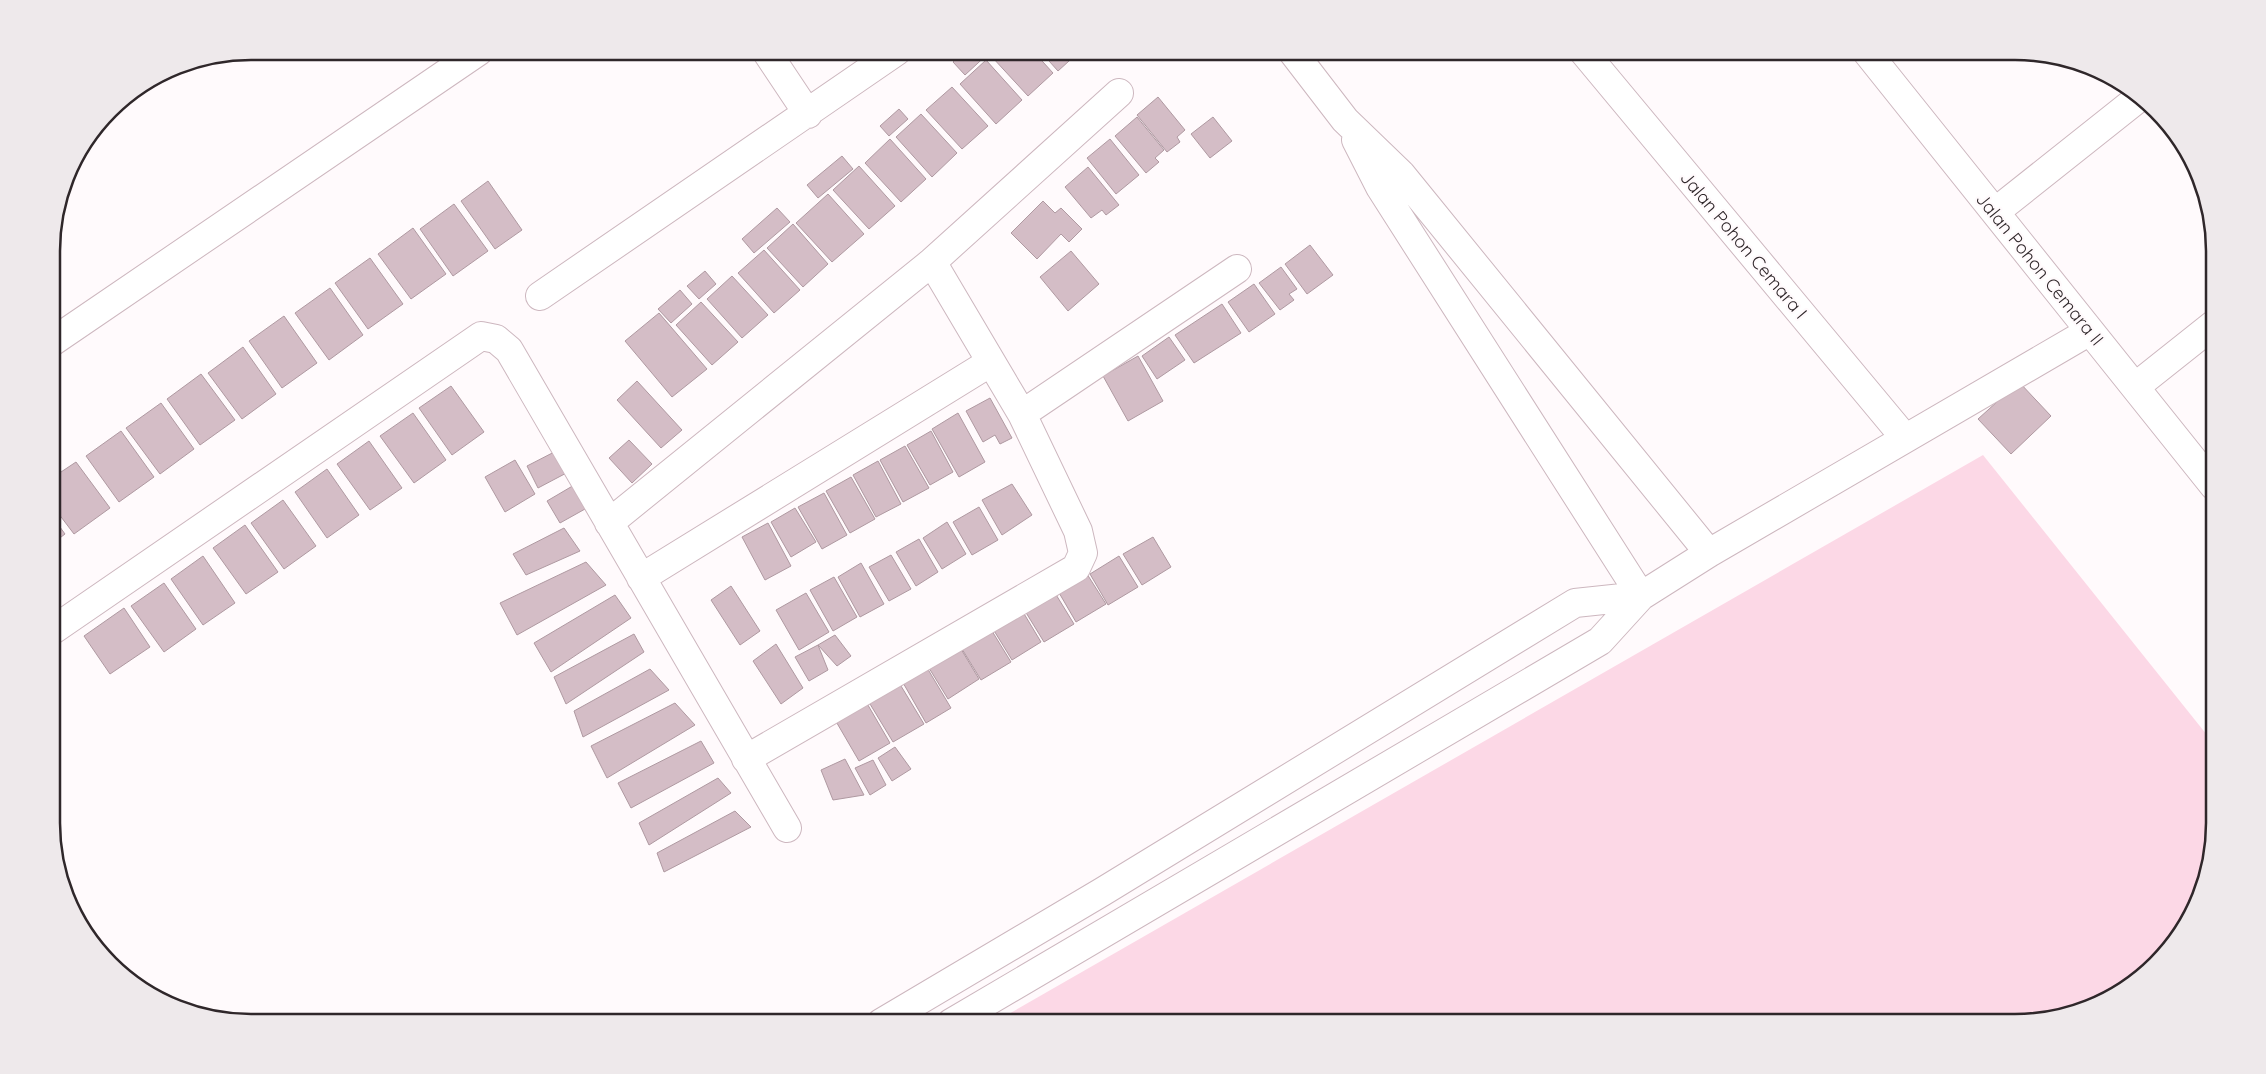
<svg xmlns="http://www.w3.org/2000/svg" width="2266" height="1074" viewBox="0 0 2266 1074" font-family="Quicksand,sans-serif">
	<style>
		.green { fill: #fcd8e6 }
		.building { fill: #d4bdc6; stroke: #af99a1 }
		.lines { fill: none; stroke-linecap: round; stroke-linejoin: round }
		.street-casing { stroke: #cdb7bf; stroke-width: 30 }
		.street { stroke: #fff; stroke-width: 28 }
		.labels { text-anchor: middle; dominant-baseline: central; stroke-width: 4.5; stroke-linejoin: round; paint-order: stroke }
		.street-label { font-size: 18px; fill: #2f272a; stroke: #fffafc }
		.rim { fill: none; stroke: #2f272a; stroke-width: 2.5 }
	</style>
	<rect width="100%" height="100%" fill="#fffafc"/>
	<!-- green -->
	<path class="green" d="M1983,455L2215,745V823L2199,900L2165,955L2126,989L2080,1012L2028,1022L993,1023Z"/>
	<!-- building -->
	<path class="building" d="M964,51H991L965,75L953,62Z
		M998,51H1033L1053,73L1028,96L992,57Z
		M1040,51H1080L1058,71Z
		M986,60L1022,100L996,124L960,84Z
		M952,87L988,126L962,149L926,110Z
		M1158,97L1185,130L1177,137L1180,142L1167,152L1137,115Z
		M899,109L908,119L889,136L880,126Z
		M921,114L957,153L932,177L896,137Z
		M1137,117L1164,150L1155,158L1159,162L1146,173L1115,136Z
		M1213,117L1232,141L1210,158L1191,134Z
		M890,139L926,179L901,202L865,163Z
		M1110,139L1139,175L1116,194L1087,158Z
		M842,156L853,169L818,198L807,185Z
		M859,166L895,206L869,229L833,190Z
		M1088,167L1119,205L1106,215L1102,210L1091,218L1065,187Z
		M488,181L522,230L495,249L461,201Z
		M828,194L864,234L832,262L796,223Z
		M1043,201L1055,213L1061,208L1082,229L1069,242L1061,234L1037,259L1011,233Z
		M454,204L488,251L453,276L420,229Z
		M777,208L790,222L754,253L742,239Z
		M793,224L828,264L803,287L767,248Z
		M413,228L446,274L411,299L378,254Z
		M1310,245L1333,275L1307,294L1285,264Z
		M764,250L800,290L774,313L738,273Z
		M1071,251L1099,284L1068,311L1040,277Z
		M370,258L403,304L368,329L335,283Z
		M1281,267L1297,289L1289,294L1294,300L1280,310L1259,283Z
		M705,271L716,284L699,299L687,286Z
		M732,276L768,315L742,338L707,299Z
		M1254,284L1275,314L1249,332L1228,302Z
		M330,288L363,335L329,360L295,313Z
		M680,290L692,304L671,323L658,309Z
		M701,302L738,342L712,365L676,325Z
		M1222,304L1241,333L1194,363L1175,335Z
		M659,313L707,369L672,397L625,341Z
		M284,316L317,363L282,388L249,341Z
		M1169,337L1185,360L1157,379L1142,356Z
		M243,347L276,394L242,419L208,373Z
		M1138,356L1163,401L1128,421L1103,376Z
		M201,374L235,420L200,445L167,399Z
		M637,381L682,430L661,448L617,400Z
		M2019,382L2051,416L2011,454L1978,419Z
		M451,386L484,432L452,455L419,408Z
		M990,398L1012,438L1000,444L995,435L983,442L966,411Z
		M161,403L194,449L160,474L126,428Z
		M413,413L446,460L414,483L380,436Z
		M958,413L985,462L959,477L932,429Z
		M121,431L154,477L119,502L86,456Z
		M931,431L953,472L930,485L907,445Z
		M629,440L652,464L632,483L609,458Z
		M369,441L402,488L370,510L337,464Z
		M905,446L929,488L903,502L880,460Z
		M562,448L574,469L538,488L527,466Z
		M515,460L535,494L505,512L485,477Z
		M878,461L901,504L876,517L853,475Z
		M76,462L110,508L74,534L52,505V478Z
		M327,469L359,515L327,538L295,492Z
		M851,477L875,519L850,533L826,491Z
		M581,481L594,504L560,523L547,501Z
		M1012,484L1032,515L1002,535L982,500Z
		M824,493L847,535L822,549L798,507Z
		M283,500L316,546L284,569L251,523Z
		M979,507L998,540L972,555L953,522Z
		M795,508L816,542L791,557L771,522Z
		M52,516L65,534L52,544Z
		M947,522L966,554L942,569L923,538Z
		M768,523L791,566L765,580L742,537Z
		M245,525L278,572L246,594L213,548Z
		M564,528L580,551L526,575L513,554Z
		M1153,537L1171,567L1142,585L1123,554Z
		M919,539L938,572L916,586L896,552Z
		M891,555L911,589L889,601L869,567Z
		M203,556L235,603L203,625L171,579Z
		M1119,556L1138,587L1108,605L1090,574Z
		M586,562L606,585L517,635L500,603Z
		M861,563L884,604L860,617L838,577Z
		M1087,574L1106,604L1076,622L1058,591Z
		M834,577L857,617L833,631L810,590Z
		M164,583L196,629L164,652L131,606Z
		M731,586L760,631L740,645L711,600Z
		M806,593L829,632L799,650L776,610Z
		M1055,593L1074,624L1044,642L1025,611Z
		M615,595L631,618L551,672L534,643Z
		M124,608L150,647L110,674L84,636Z
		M1023,612L1041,642L1012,660L993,629Z
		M992,631L1011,662L981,680L962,649Z
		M634,634L644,652L566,704L554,677Z
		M835,635L851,656L837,666L818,645Z
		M776,644L803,688L781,704L753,661Z
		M818,645L828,670L809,681L795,657Z
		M961,649L979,679L948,699L929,668Z
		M926,666L951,708L926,723L902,681Z
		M650,669L669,690L583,737L574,711Z
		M898,681L924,724L893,742L867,699Z
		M865,700L890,743L859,761L834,718Z
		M675,703L695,725L607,778L591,746Z
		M701,741L714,763L631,808L618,783Z
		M895,747L911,769L892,781L878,758Z
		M845,759L864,795L833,800L821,770Z
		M873,760L886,785L870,795L855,768Z
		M718,778L731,793L649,845L639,823Z
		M735,811L751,827L664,872L657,853Z"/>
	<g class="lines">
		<defs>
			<path id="street" d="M766,51L808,114
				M1292,51L1345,120L1401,174L1709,553
				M1583,51L1905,438
				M1866,51L2214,486
				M1356,140L1380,187L1641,596
				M1995,212L2141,96
				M540,296L897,51
				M52,342L479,51
				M2135,387L2213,325
				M1022,414L1237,269
				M609,523L932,262L1119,93
				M641,578L991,362
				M53,630L481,336L496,339L509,350L787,828
				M746,759L1076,568L1083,553L1078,531L1022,414L932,262
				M881,1023L1102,892L1575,603L1641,596
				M951,1023L1600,641L1641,596L1709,553L2090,331"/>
		</defs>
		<!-- street casing -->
		<use href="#street" class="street-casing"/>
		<!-- street -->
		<use href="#street" class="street"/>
	</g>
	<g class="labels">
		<!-- street labels -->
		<g class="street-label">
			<text transform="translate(1744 245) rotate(50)">Jalan Pohon Cemara I</text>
			<text transform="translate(2040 269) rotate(51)">Jalan Pohon Cemara II</text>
		</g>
	</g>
	<!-- crop -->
	<path d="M0 0H2266V1074H0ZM251 60H2015A191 191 0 0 1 2206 251V823A191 191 0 0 1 2015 1014H251A191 191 0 0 1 60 823V251A191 191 0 0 1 251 60Z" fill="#eee9eb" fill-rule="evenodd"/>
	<path class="rim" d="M251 60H2015A191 191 0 0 1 2206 251V823A191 191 0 0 1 2015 1014H251A191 191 0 0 1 60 823V251A191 191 0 0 1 251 60Z"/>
</svg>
